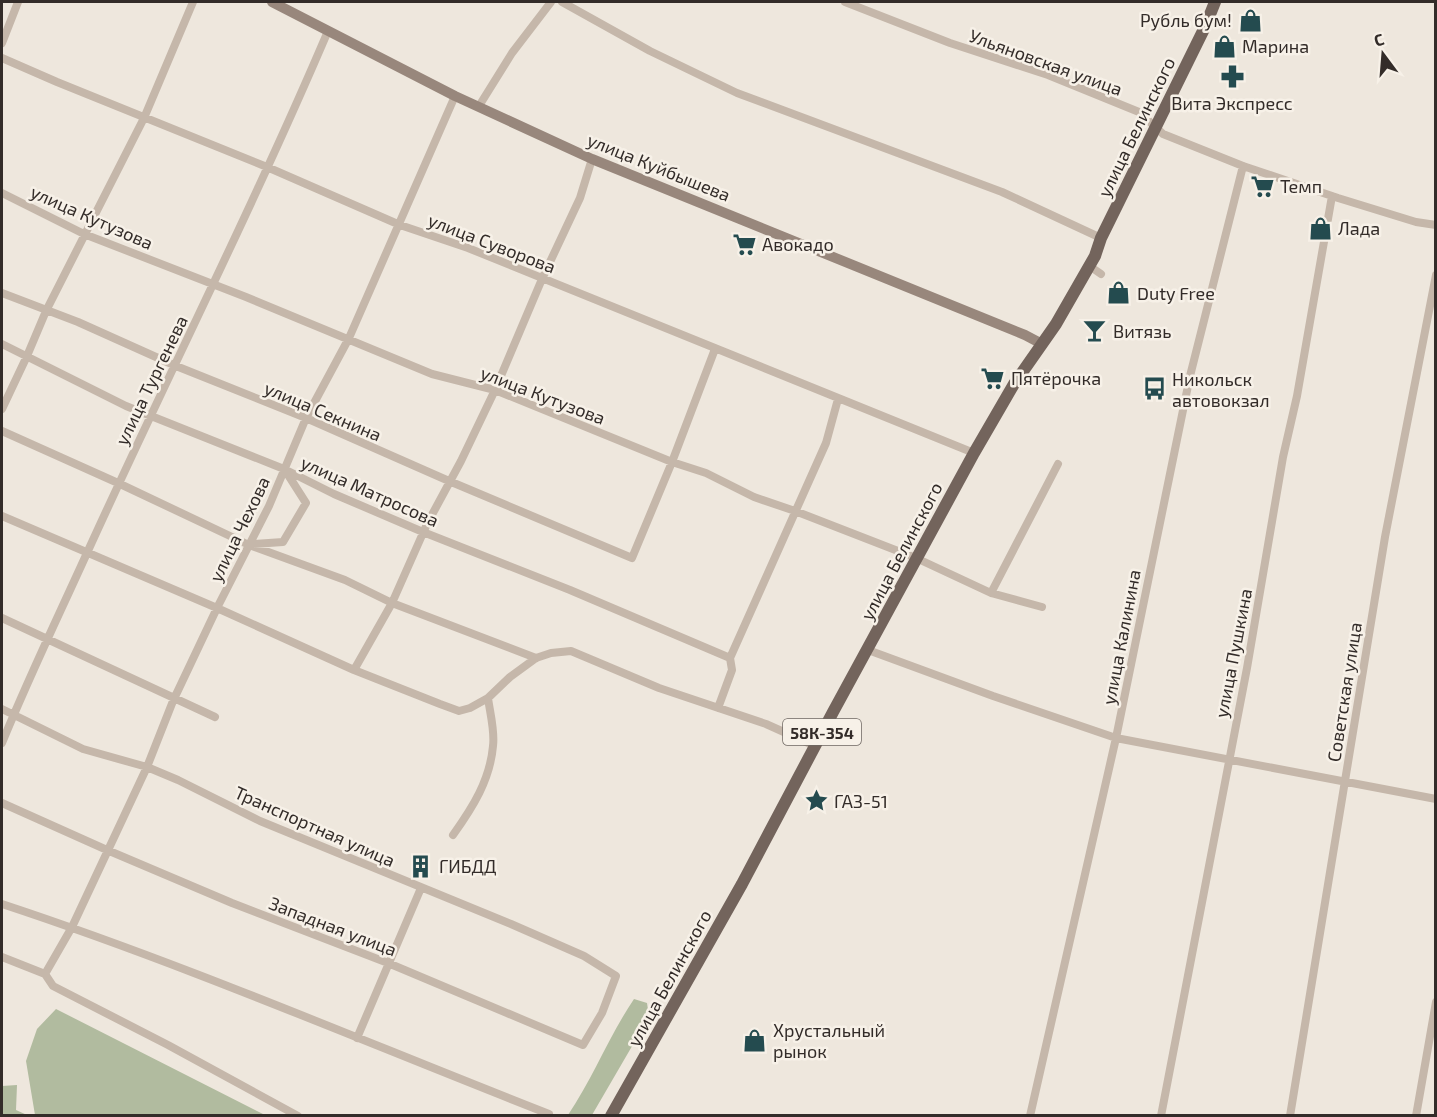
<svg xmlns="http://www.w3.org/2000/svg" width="1437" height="1117" viewBox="0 0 1437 1117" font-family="'Exo 2',sans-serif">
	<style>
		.green { fill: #b1bb9f }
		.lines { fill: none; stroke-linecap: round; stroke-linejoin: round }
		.minor { stroke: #c5b7aa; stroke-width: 8 }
		.secondary { stroke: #98877c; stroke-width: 10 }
		.primary { stroke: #73645c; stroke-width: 12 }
		.labels { text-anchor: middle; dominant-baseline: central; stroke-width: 5; stroke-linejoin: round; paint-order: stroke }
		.shield { fill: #f7f1e8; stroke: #6e6762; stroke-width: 1.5 }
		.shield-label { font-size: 16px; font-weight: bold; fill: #332c29 }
		.poi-label { font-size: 18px; fill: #332c29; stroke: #f7f1e8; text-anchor: start }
		.street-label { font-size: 18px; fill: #332c29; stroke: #f7f1e8 }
	</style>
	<rect width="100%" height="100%" fill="#eee7dd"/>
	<!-- green -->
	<path class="green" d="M634,999L647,1003L649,1017L592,1115H568C593,1078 609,1036 634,999Z
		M56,1009L265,1115H35L26,1061L37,1029Z
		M17,1085L16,1110L27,1115H2V1086Z"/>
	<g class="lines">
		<!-- minor -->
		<path class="minor" d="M562,2L650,51L737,93L1002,192L1101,238
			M845,2L950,43L1048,75L1139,112L1163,134L1243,166L1338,198L1416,222L1436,225
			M2,43L18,2
			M2,58L57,82L267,167L400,225L468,248L974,453
			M479,106L512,53L551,2
			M2,193L84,234L246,297L432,374L495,390L672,462L706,473L754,497L795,511L916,558L991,593L1042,607
			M1088,265L1101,274
			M2,293L78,322L176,366L306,418L449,481L632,558L672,462L715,349
			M2,344L126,406L284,469L334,494L423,532L570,590L730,658
			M2,409L27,356L46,311L144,118L193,2
			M2,431L118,483L249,545L345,580L392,603L536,658
			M2,516L217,608L354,670L440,704L459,711L470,708L488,698
			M253,544L283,542L306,503L285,470
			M991,593L1058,464
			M2,618L215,717
			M868,650L993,696L1116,738L1436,799
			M730,658L826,443L838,399
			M354,670L392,603L427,524L461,461L495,390L542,279L580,198L592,159
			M718,708L732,670L730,658
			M2,709L83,749L147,767L178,780L260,821L511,924L584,956L616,976L602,1013L583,1045L388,963L232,903L107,850L2,803
			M2,743C28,679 58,617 87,553C166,379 253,207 328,31
			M453,835C473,807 490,780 493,746C495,731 490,713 488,698L510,677L536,658L551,653L571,651L659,688L766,724L815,746
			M2,904C187,965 367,1043 549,1114
			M2,957L45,974L53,986L168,1045L298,1116
			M45,974L72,927L147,767L173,701L217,608L269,506L306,418L349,338L455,96
			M357,1038L421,888
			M1030,1116L1116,738L1190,376L1243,166
			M1161,1116L1247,668L1283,457L1297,396L1332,196
			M1290,1116L1385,537L1436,275
			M1416,1116L1436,1002"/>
		<!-- secondary -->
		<path class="secondary" d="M272,2L455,96L592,159L1025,335L1042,344"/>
		<!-- primary -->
		<path class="primary" d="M611,1116L742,884L833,712L974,453L1014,384L1056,324L1095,256L1101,238L1205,27L1215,2"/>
	</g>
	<!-- icons -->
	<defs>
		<symbol id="shop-bare" viewBox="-9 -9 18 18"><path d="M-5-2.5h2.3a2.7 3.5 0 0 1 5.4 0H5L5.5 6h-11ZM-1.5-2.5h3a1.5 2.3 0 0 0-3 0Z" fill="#244b4f" stroke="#f7f1e8" stroke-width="2.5" paint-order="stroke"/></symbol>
		<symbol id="pharmacy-bare" viewBox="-9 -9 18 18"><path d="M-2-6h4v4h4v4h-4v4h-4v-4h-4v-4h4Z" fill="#244b4f" stroke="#f7f1e8" stroke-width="2.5" paint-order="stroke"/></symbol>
		<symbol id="supermarket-bare" viewBox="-9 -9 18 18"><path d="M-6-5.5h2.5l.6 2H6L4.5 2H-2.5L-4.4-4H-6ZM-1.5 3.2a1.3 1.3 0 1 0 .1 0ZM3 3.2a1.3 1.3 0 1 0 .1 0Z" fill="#244b4f" stroke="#f7f1e8" stroke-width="2.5" paint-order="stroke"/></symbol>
		<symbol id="bar-bare" viewBox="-9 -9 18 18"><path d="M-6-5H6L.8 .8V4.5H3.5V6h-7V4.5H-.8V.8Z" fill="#244b4f" stroke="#f7f1e8" stroke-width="2.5" paint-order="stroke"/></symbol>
		<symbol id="bus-bare" viewBox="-9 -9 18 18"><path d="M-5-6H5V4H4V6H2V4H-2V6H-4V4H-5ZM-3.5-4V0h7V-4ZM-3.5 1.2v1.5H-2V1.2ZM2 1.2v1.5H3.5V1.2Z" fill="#244b4f" stroke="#f7f1e8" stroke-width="2.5" paint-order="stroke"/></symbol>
		<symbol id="sight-bare" viewBox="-9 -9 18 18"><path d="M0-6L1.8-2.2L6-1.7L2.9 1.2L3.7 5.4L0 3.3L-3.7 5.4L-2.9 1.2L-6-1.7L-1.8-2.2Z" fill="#244b4f" stroke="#f7f1e8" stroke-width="2.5" paint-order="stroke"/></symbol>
		<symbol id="building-bare" viewBox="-9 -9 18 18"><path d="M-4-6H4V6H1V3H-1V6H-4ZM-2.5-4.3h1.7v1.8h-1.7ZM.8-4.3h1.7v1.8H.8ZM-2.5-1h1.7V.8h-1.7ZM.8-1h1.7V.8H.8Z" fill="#244b4f" stroke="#f7f1e8" stroke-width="2.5" paint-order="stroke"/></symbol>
	</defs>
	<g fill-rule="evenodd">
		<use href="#shop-bare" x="1234" y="4" width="33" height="33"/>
		<use href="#shop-bare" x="1208" y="30" width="33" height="33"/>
		<use href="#pharmacy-bare" x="1216" y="60" width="33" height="33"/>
		<use href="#supermarket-bare" x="1246" y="170" width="33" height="33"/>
		<use href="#shop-bare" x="1304" y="212" width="33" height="33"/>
		<use href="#supermarket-bare" x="728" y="228" width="33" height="33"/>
		<use href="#shop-bare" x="1102" y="276" width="33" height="33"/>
		<use href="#bar-bare" x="1078" y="314" width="33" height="33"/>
		<use href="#supermarket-bare" x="976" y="362" width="33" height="33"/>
		<use href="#bus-bare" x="1138" y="372" width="33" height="33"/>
		<use href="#sight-bare" x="800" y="784" width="33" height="33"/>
		<use href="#building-bare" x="404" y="850" width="33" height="33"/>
		<use href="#shop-bare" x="738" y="1024" width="33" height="33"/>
	</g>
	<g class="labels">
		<!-- shield labels -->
		<rect class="shield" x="783" y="719" width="78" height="26" rx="4.5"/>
		<g class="shield-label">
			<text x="822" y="732">58К-354</text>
		</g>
		<!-- poi labels -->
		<g class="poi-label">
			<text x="1232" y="20" text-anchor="end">Рубль бум!</text>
			<text x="1242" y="46">Марина</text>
			<text x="1232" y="103" text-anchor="middle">Вита Экспресс</text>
			<text x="1280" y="186">Темп</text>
			<text x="1338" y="228">Лада</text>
			<text x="762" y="244">Авокадо</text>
			<text x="1137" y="293">Duty Free</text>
			<text x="1113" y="331">Витязь</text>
			<text x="1011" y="378">Пятёрочка</text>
			<text x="1172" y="379">Никольск<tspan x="1172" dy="21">автовокзал</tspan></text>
			<text x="834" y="801">ГАЗ-51</text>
			<text x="439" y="866">ГИБДД</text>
			<text x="773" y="1030">Хрустальный<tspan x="773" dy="21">рынок</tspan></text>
		</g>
		<!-- street labels -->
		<g class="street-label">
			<text transform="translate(1046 62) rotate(20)">Ульяновская улица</text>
			<text transform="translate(1136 127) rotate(-64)">улица Белинского</text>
			<text transform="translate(659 167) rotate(22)">улица Куйбышева</text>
			<text transform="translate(92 217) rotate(24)">улица Кутузова</text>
			<text transform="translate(492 243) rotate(21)">улица Суворова</text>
			<text transform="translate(151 380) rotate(-64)">улица Тургенева</text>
			<text transform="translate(543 395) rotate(21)">улица Кутузова</text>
			<text transform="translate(323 411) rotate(23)">улица Секнина</text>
			<text transform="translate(370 491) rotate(24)">улица Матросова</text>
			<text transform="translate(239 529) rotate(-64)">улица Чехова</text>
			<text transform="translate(901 551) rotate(-62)">улица Белинского</text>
			<text transform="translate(1121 637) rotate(-79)">улица Калинина</text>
			<text transform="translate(1233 653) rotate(-79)">улица Пушкина</text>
			<text transform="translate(1344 692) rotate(-81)">Советская улица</text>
			<text transform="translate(315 826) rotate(24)">Транспортная улица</text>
			<text transform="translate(333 926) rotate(21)">Западная улица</text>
			<text transform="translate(669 978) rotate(-61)">улица Белинского</text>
		</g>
	</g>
	<!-- border -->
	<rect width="1437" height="1117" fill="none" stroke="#332c29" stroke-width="6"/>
	<!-- north arrow -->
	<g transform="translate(1383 54) rotate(344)" stroke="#f7f1e8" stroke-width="4.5" paint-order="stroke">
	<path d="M0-4.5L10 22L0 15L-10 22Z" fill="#332c29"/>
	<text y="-9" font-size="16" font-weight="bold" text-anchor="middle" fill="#332c29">С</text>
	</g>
</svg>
